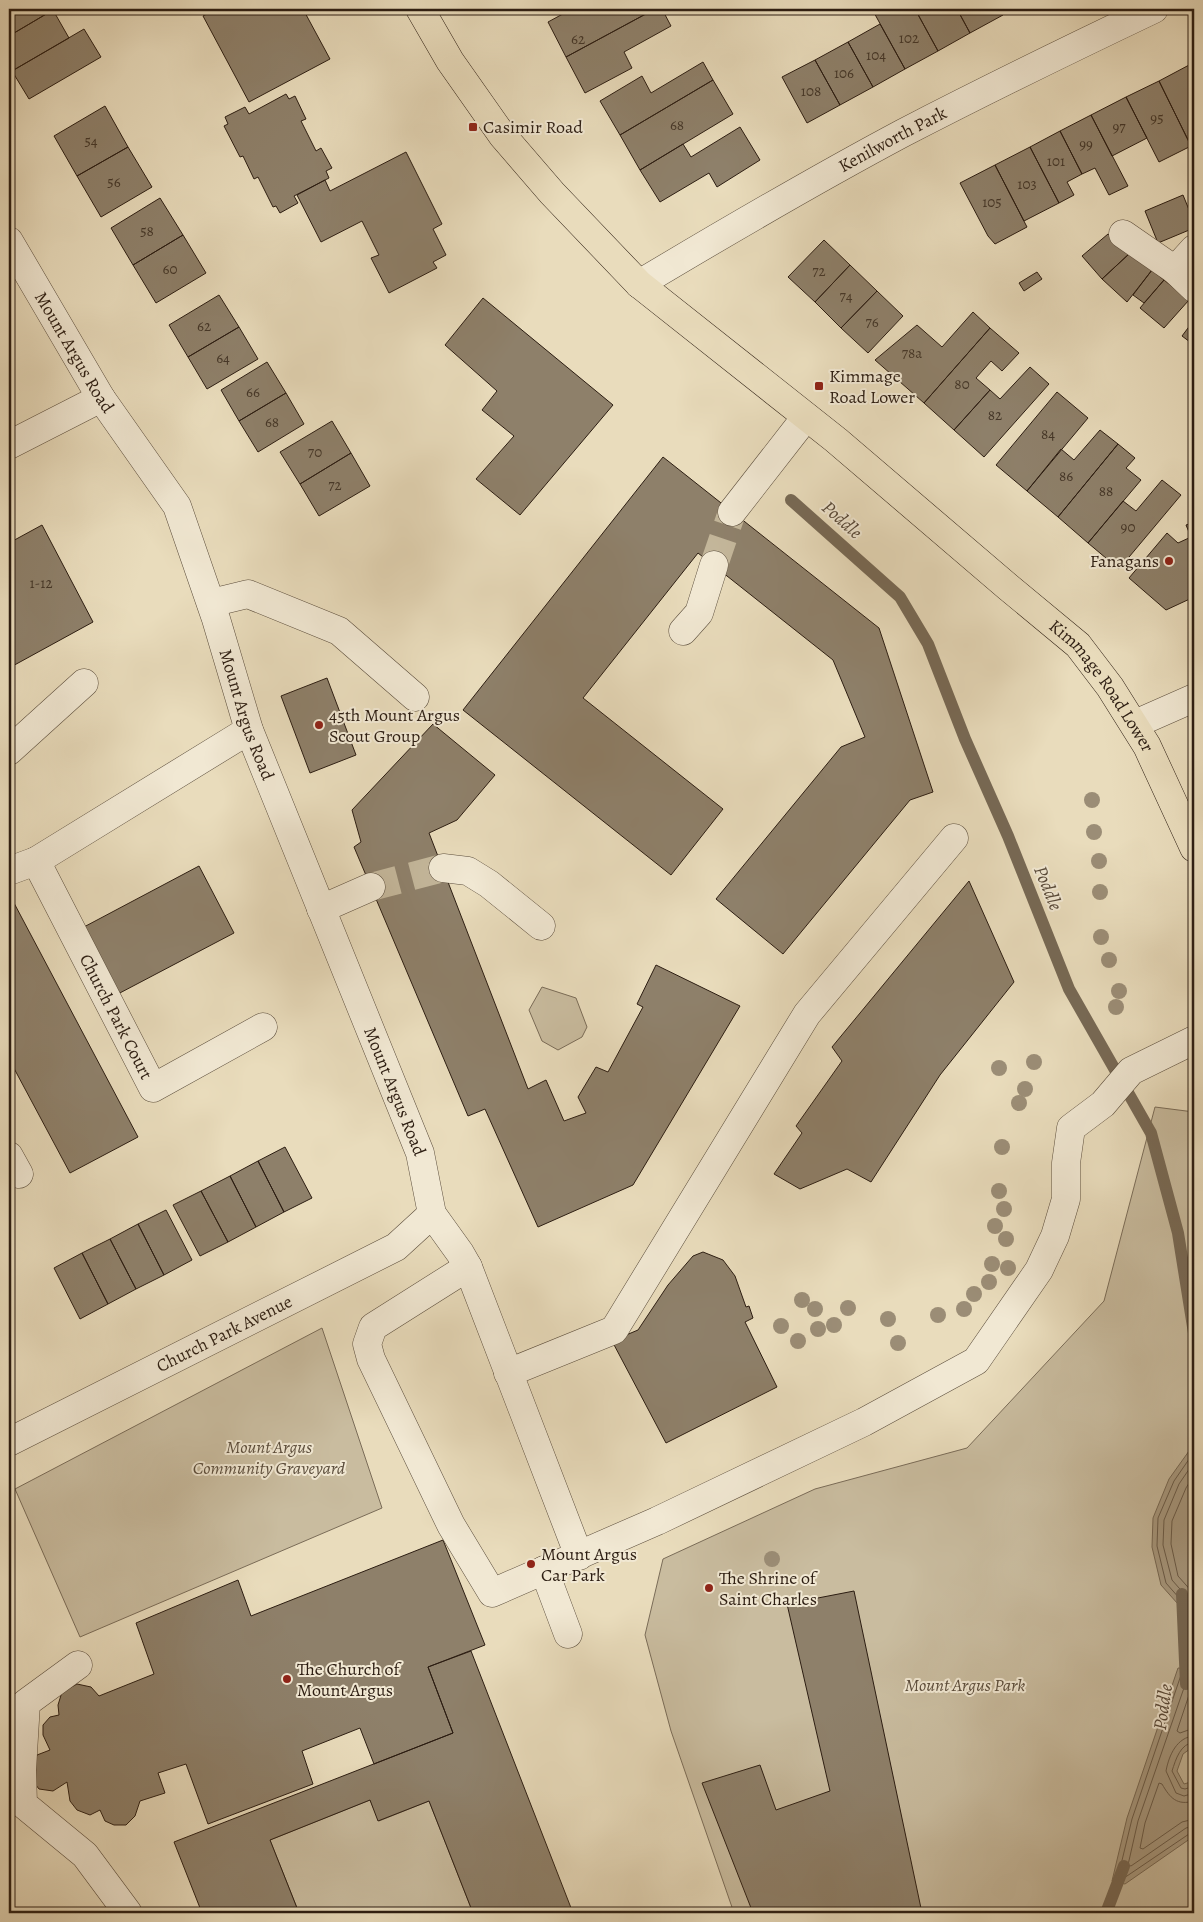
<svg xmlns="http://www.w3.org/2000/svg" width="1203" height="1922" viewBox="0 0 1203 1922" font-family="Alegreya,serif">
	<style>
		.green { fill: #c9bc9f; stroke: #7a6c58 }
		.water { fill: #a99b82; stroke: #776955 }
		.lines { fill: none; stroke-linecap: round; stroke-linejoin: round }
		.shore { stroke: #6a5c4a; stroke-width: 1 }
		.stream { stroke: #776955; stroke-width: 12 }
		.building { fill: #8e806a; stroke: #2c1d12 }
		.minor-tunnel { stroke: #c3b69a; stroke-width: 28; stroke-dasharray: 28 14; stroke-linecap: butt }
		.minor-casing { stroke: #5b4d3c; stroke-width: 29 }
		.major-casing { stroke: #2c1d12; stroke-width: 29 }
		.minor { stroke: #f1e8d3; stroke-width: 28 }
		.major { stroke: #e9dcbc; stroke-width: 28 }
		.tree { fill: #9b8d76 }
		.poi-dot { fill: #8f2418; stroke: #f1e8d3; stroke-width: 2 }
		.labels { text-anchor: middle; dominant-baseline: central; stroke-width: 4; stroke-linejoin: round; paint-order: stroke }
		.number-label { font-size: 15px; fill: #443628 }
		.poi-label { font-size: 18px; fill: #2c1d12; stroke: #f1e8d3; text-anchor: start }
		.street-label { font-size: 18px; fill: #2c1d12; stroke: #f1e8d3 }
		.park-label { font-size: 18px; font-style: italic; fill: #5b4d3c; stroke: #f1e8d3 }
		.water-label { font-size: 19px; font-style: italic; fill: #584939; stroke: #f1e8d3 }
	</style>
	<rect width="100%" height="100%" fill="#e9dcbc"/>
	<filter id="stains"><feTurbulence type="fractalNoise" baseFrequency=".004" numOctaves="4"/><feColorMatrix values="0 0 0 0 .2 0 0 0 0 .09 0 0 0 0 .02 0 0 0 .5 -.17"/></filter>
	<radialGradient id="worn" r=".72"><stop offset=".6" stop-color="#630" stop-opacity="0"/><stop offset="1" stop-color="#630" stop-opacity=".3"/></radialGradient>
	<!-- green -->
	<path class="green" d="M542,987L576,998L587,1027L582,1037L558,1050L542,1041L529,1010Z
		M1155,1107L1194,1112V1913H734L671,1731L645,1635L663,1559L815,1489L967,1448L1104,1301Z
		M322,1328L382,1508L80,1637L15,1489Z
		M370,1800L379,1821L429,1801L473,1913H299L270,1840Z"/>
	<!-- water -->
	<path class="water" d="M1194,1444V1622L1161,1585L1152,1547L1153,1518L1169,1479Z
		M1178,1668L1194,1669V1746L1183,1754L1177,1771L1184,1784L1194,1781V1836L1125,1884L1112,1881L1127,1818Z"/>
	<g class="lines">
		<!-- shore -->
		<path class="shore" d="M1194,1452L1174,1481L1158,1518L1157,1546L1166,1583L1194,1615
			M1194,1462L1179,1484L1164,1520L1163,1545L1172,1580L1194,1605
			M1194,1475L1186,1488L1172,1521L1171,1544L1178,1576L1194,1594
			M1194,1674L1183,1673L1181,1675L1132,1819L1118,1877L1124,1878L1189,1834L1194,1833
			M1194,1680L1186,1682L1138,1821L1128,1865L1131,1866L1186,1828L1194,1826
			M1194,1688L1191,1689L1177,1731L1180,1733L1194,1728
			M1194,1736C1177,1737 1169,1755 1166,1771L1176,1793L1184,1796L1194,1793
			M1194,1742C1180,1744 1176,1759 1172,1771L1181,1788L1185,1789L1194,1786
			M1194,1801C1177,1806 1170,1798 1162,1784L1159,1783L1145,1823L1140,1848L1143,1849L1182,1822L1194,1819"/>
		<!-- stream -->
		<path class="stream" d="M791,500L900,597L928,644L965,739L1008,836L1069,989L1151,1133L1178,1233L1194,1333
			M1182,1594L1186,1684
			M1106,1913L1124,1866"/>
	</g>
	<!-- building -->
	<path class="building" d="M9,9H52L53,10L9,36Z
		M216,9H303L330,59L249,102L203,16Z
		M572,9H603L606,14L615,9H655L566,57L548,22Z
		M655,9H662L671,26L624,52L632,68L585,93L566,57Z
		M872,9H901L902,12L907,9H915L938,51L905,69Z
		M915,9H957L970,33L938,51Z
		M957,9H999L1003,15L970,33Z
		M53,10L69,38L12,71L9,65V36Z
		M880,24L905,69L873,87L848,42Z
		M84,29L101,57L29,99L12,71Z
		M848,42L873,87L840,105L815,60Z
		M815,60L840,105L807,123L782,77Z
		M703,62L713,80L620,135L600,101L642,76L651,93Z
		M1191,64L1194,70V144L1191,146L1159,81Z
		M713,80L733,114L640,170L620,135Z
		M1159,81L1191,146L1159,162L1126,97Z
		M286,94L289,99L295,96L306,119L301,121L316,151L321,148L332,168L326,171L329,178L294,196L298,203L280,213L276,206L273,207L258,177L254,179L243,156L240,157L224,126L228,124L225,117L245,107L249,114Z
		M1126,97L1147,138L1112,156L1091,115Z
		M105,106L128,147L77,176L54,136Z
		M1091,115L1128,186L1109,195L1095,168L1082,174L1060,131Z
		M740,127L760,160L717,187L709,173L660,202L640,170L683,144L691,157Z
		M1060,131L1082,174L1067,182L1074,195L1059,203L1030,147Z
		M128,147L152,187L101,217L77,176Z
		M1030,147L1059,203L1024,221L995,165Z
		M406,152L442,224L433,229L446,255L433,262L437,268L389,293L371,258L379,255L362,221L321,242L297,195L325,180L330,191Z
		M995,165L1027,227L995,244L988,236L960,183Z
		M1183,195L1194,222V228L1158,243L1145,211Z
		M160,198L183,235L133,265L111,228Z
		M1108,234L1130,253L1102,279L1082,256Z
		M183,235L206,273L156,303L133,265Z
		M824,240L850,265L815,302L788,277Z
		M1130,253L1152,270L1127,302L1102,279Z
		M850,265L877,291L841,328L815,302Z
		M1152,270L1164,280L1144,303L1133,295Z
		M1037,272L1042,279L1024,291L1019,283Z
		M1164,280L1189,300L1164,328L1140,308Z
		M877,291L903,316L868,353L841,328Z
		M219,295L239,327L188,357L169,325Z
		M483,298L613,405L520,515L476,479L514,436L482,410L497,391L445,345Z
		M973,312L990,328L924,403L875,360L917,325L942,347Z
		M1194,320V345L1182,336Z
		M239,327L258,359L207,389L188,357Z
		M990,328L1019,353L1002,371L991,361L976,378L990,390L954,430L924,403Z
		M267,362L286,393L239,421L221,390Z
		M1030,367L1049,384L984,457L954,430L990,390L1000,399Z
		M1057,392L1088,418L1027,491L996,465Z
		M286,393L304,424L258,452L239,421Z
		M332,421L351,453L300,484L280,452Z
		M1100,430L1118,444L1058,517L1027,491L1061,449L1074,460Z
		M1118,444L1135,458L1126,468L1141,480L1088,543L1058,517Z
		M351,453L370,486L319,516L300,484Z
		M663,457L879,628L933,792L910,800L783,954L716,899L841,747L865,737L833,660L698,553L583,698L723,809L671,875L463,710Z
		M1162,480L1181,495L1119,569L1088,543L1123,501L1136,511Z
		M1194,522V544L1186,525Z
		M42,525L93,622L9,668V543Z
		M1167,533L1178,543L1191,537L1194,544V597L1166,610L1129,578Z
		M327,678L356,755L310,773L281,696Z
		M433,724L495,775L457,820L429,833L528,1089L546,1080L564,1121L586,1113L578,1097L596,1067L608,1072L643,1007L637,1004L656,965L740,1006L633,1185L538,1227L485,1109L468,1116L354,847L361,842L352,810Z
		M199,866L234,933L116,995L82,928Z
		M969,881L1014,982L940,1075L871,1182L847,1169L800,1189L774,1174L802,1133L796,1126L842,1061L832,1047Z
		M14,903L138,1137L70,1173L9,1059V906Z
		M285,1147L312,1198L284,1212L258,1161Z
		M258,1161L284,1212L256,1227L230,1176Z
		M230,1176L256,1227L228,1242L201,1191Z
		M201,1191L228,1242L200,1256L173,1205Z
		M166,1210L192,1260L164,1275L138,1224Z
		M138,1224L164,1275L136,1289L110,1239Z
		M110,1239L136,1289L108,1304L82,1253Z
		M703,1252L723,1260L735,1276L746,1307L749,1306L753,1318L745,1322L777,1387L666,1443L612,1341L638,1330L668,1285L693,1256Z
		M82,1253L108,1304L80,1319L54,1268Z
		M443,1540L485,1645L428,1667L453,1733L374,1764L360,1728L302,1751L313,1784L208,1824L186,1764L158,1773L165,1793L140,1801L135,1816L126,1825H114L105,1821L100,1810L90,1815L77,1810L70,1801L67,1782L53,1791L39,1789L32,1780L31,1767L37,1755L50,1750L43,1735V1725L50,1717L59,1715L58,1705L62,1692L77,1684L91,1687L99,1696L154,1674L136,1623L238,1580L251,1616Z
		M854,1591L922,1913H753L702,1783L760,1765L776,1810L830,1791L787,1604Z
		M471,1651L573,1913H473L429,1801L378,1821L370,1800L270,1840L299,1913H202L174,1842L453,1733L428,1667Z"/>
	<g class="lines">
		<!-- minor-tunnel -->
		<path class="minor-tunnel" d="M714,565L732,512
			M371,887L443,868"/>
		<defs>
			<g id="minor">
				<path d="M1123,234L1175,270"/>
				<path id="s1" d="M9,241L101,398L177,506L216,619L249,730L420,1153L432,1214L460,1253L468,1267L579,1556"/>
				<path d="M1194,249L1175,270L1194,288"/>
				<path id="s2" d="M639,284C726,232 813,181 903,133C986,90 1070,49 1154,9"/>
				<path d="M9,445L101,398"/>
				<path d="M732,512L806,417"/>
				<path d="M211,603L248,594L339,631L415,697"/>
				<path d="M683,631L699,613L714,565"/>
				<path d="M1135,724L1194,698"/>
				<path d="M9,751L84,683"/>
				<path id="s3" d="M36,861L153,1088L263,1027"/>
				<path d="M443,868L468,871L489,884L541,926"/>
				<path d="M9,871L36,861L249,730"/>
				<path d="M321,909L371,887"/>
				<path d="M9,1156L19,1174"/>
				<path d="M468,1267L373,1327L367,1344L371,1359L451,1525L492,1593L657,1521L864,1422L976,1361L1039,1270L1055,1236L1066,1199V1163L1071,1128L1103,1104L1131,1071L1194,1040"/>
				<path d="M508,1373L614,1330L807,1014L954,838"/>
				<path id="s4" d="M9,1442L396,1247L432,1214"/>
				<path d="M544,1570L568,1634"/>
				<path d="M78,1665L26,1703L22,1770L23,1804L85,1855L128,1913"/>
			</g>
			<g id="major">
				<path id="s5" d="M420,9L450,61L502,135L552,193L639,284L836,440L1008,587L1078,645L1110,687L1147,746L1194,848"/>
			</g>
		</defs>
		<!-- minor casing -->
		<use href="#minor" class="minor-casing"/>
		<!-- major casing -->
		<use href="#major" class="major-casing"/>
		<!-- minor -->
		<use href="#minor" class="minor"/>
		<!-- major -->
		<use href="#major" class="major"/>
	</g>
	<!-- trees -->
	<g class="tree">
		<circle cx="1092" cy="800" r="8"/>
		<circle cx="1094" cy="832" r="8"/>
		<circle cx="1099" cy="861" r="8"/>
		<circle cx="1100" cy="892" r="8"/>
		<circle cx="1101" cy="937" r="8"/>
		<circle cx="1109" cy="960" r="8"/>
		<circle cx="1119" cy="991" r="8"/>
		<circle cx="1116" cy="1007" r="8"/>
		<circle cx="1034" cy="1062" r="8"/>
		<circle cx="999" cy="1068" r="8"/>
		<circle cx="1025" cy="1089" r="8"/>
		<circle cx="1019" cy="1103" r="8"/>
		<circle cx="1002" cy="1147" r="8"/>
		<circle cx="999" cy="1191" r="8"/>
		<circle cx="1004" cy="1209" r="8"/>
		<circle cx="995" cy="1226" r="8"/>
		<circle cx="1006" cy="1239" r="8"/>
		<circle cx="992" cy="1264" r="8"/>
		<circle cx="1008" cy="1268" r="8"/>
		<circle cx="989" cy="1282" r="8"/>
		<circle cx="974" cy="1294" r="8"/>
		<circle cx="802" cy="1300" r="8"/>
		<circle cx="848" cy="1308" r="8"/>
		<circle cx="815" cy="1309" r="8"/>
		<circle cx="964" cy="1309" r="8"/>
		<circle cx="938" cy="1315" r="8"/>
		<circle cx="888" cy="1319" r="8"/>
		<circle cx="834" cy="1325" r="8"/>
		<circle cx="781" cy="1326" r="8"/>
		<circle cx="818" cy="1329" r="8"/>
		<circle cx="798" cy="1341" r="8"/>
		<circle cx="898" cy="1343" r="8"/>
		<circle cx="772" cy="1559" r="8"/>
	</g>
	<!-- markers -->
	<g class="poi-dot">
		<rect x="468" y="122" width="10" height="10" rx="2.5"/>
		<rect x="814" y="381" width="10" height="10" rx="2.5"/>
		<circle cx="1169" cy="561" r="5"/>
		<circle cx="319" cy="725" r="5"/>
		<circle cx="531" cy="1564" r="5"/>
		<circle cx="709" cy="1588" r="5"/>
		<circle cx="287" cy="1679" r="5"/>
	</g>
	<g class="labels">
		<!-- number labels -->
		<g class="number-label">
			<text x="909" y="38">102</text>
			<text x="578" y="39">62</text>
			<text x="876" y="55">104</text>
			<text x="844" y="73">106</text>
			<text x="811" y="91">108</text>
			<text x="1157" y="118">95</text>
			<text x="677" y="125">68</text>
			<text x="1119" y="127">97</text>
			<text x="91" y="141">54</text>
			<text x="1086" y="144">99</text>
			<text x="1056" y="161">101</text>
			<text x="114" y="182">56</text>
			<text x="1027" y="184">103</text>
			<text x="992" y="202">105</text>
			<text x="147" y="231">58</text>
			<text x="170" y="269">60</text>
			<text x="819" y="271">72</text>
			<text x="846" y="296">74</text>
			<text x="872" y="322">76</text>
			<text x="204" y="326">62</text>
			<text x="912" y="353">78a</text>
			<text x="223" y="358">64</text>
			<text x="962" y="384">80</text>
			<text x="253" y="392">66</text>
			<text x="995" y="415">82</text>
			<text x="272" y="422">68</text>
			<text x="1048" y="434">84</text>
			<text x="315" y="452">70</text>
			<text x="1066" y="476">86</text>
			<text x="335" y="485">72</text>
			<text x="1106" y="491">88</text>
			<text x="1128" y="527">90</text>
			<text x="41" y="583">1-12</text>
		</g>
		<!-- poi labels -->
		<g class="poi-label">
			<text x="483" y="127">Casimir Road</text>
			<text x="829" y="376">Kimmage<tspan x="829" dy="21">Road Lower</tspan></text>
			<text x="1159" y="561" text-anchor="end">Fanagans</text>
			<text x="329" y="715">45th Mount Argus<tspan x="329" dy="21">Scout Group</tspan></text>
			<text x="541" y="1554">Mount Argus<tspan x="541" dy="21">Car Park</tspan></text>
			<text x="719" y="1578">The Shrine of<tspan x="719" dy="21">Saint Charles</tspan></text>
			<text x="297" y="1669">The Church of<tspan x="297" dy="21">Mount Argus</tspan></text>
		</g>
		<!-- street labels -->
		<g class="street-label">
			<text stroke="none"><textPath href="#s2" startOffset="292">Kenilworth Park</textPath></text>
			<text stroke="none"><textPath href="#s1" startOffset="129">Mount Argus Road</textPath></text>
			<text stroke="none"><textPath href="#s5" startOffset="968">Kimmage Road Lower</textPath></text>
			<text stroke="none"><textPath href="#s1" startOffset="534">Mount Argus Road</textPath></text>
			<text stroke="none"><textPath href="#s3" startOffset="175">Church Park Court</textPath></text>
			<text stroke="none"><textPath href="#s1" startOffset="939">Mount Argus Road</textPath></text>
			<text stroke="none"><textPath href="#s4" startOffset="241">Church Park Avenue</textPath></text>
		</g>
		<!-- park labels -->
		<g class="park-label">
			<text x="269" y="1447">Mount Argus<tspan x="269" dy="21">Community Graveyard</tspan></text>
			<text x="965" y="1685">Mount Argus Park</text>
		</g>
		<!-- water labels -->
		<g class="water-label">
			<text transform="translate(842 520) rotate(42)">Poddle</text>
			<text transform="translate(1048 888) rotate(68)">Poddle</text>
			<text transform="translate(1163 1707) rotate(-82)">Poddle</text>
		</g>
	</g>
	<!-- margin -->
	<rect width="1203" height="1922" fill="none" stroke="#e9dcbc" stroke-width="30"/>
	<rect x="10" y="10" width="1183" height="1902" fill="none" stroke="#2c1d12" stroke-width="2.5"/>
	<rect x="15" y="15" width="1173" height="1892" fill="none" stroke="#2c1d12"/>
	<rect width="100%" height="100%" filter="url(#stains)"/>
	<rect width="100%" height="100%" fill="url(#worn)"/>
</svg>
